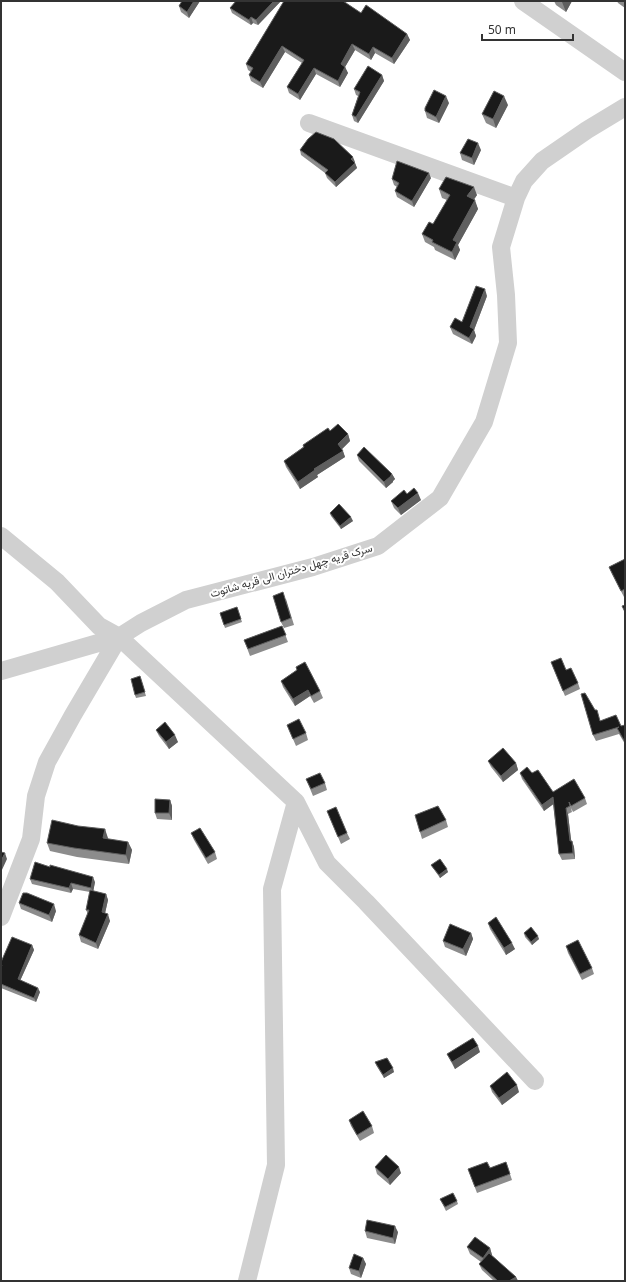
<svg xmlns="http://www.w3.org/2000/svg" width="626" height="1282" viewBox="0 0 626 1282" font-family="'Noto Sans',Vazirmatn,sans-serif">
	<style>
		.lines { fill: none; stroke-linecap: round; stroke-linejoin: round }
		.minor { stroke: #d0d0d0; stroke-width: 18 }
		.wall { fill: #8c8c8c }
		.shaded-wall { fill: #5f5f5f }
		.building { fill: #1a1a1a; stroke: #5f5f5f }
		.labels { text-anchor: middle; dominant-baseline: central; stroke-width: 4; stroke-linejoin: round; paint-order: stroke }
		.street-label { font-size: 11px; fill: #333; stroke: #fff }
	</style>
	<rect width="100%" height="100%" fill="#fff"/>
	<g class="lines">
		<!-- minor -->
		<path class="minor" d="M523,1L625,72
			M309,123L516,198
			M1,536L57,582L99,626L119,637L141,623L186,600L313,567L378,546L440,498L484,422L508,343L506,295L501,247L516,198L524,181L542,161L587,130L625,107
			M119,637L296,802L327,863L366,902L535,1081
			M1,671L119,637
			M1,917L31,839L36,796L47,762L73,715L119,637
			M247,1281L276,1165L272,889L296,802"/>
	</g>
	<!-- wall -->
	<path class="wall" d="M182,1H200L189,18L181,12L179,6Z
		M281,1L258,25L253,23L251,25L232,13L230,8Z
		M284,1H347L346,3L361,13L407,34L410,40L394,64L375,53L371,60L355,50L345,67L348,73L340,87L316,74L300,100L289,93L287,87L302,63L285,52L263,88L251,81L249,75L251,72L248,70L246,64Z
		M554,1H572L566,12L556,5Z
		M617,1H625V8L618,3Z
		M382,75L384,81L358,123L354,121L352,115L358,96L356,95L354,89Z
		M449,103L439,123L427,118L425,111Z
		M508,105L496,128L486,123L482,114Z
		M300,150L355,162V163L357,168L336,187L327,178L325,173L301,155Z
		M481,150L474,165L462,160L460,153Z
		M431,178L414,207L397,197L395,191L397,187L394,185L392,179Z
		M439,189L477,195L474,200L478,209L458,245L460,250L455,260L435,250L434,247L425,242L422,234L433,224L447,200L442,198Z
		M487,296L474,330L476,336L472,344L453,334L450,327L462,322Z
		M330,431L348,434L350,441L342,449L345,457L317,475L318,477L300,489L286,467L284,461L303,447V445Z
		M357,455L392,474L395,479L393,481V482L386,488L359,461Z
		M407,494L421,500L401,515L394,508L391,501Z
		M330,513L353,521L341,529L331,516Z
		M625,559V597H624L612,574L609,567Z
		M286,599L294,625L284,628L281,622Z
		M237,607L242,622L225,628L220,613Z
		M282,626L288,642L250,656L244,640Z
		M551,662L566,670L578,683L580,689L565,696Z
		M296,667L320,691L323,698L314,703L310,696L295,706L283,687L281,681L297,670Z
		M140,676L146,696L136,698L135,695Z
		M601,721L621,726L625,725V744L619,734L596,741L593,735Z
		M287,725L306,733L308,740L296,746Z
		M156,730L178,742L169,749L159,736Z
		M488,761L516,763L518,770L503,782L491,767Z
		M520,773H532L553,792L585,798L587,804L573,812L571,808L572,812L568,814L571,841H572L574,847L575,859L562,860L559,854L553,804L544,811L522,779Z
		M306,779L325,783L327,790L313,796Z
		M170,800L172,806V820L157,819L155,813Z
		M327,811L347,833L350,839L341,844Z
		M446,820L448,827L422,839L420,832Z
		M105,829L107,839L128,842L132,850L129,864L77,857L50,851L47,843Z
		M191,833L215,852L217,859L208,864L194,840Z
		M431,865L448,872L440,878L433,868Z
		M30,879L95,882L93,891L106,894L108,900L105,913L110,921L98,949L81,942L79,935L88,914L86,910L90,892L73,889L71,893L32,884Z
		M19,903L56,911L52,922L21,909Z
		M488,923L515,949L506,955L490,929Z
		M471,933L473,939L466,956L445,947L443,941Z
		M524,933L539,939L532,945L525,937Z
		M32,945L34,950L20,981L40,992L36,1002L1,988V962Z
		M566,946L592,968L594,974L582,980L568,953Z
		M480,1052L455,1069L450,1060L447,1054Z
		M375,1062L394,1072L384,1078L376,1065Z
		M490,1086L519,1092L502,1105L492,1092Z
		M349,1120L372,1126L374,1133L360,1141L351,1126Z
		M506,1162L512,1180L477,1193L468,1169L490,1168Z
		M375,1167L401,1173L390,1185L377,1174Z
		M440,1199L457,1201L458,1204L446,1211Z
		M365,1231L398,1232L395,1244L367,1238Z
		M467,1247L490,1248L492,1255V1256L516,1277L518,1281H494L482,1270L479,1264L481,1262L470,1254Z
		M363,1258L366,1264L361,1278L351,1274L349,1268Z"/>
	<!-- shaded-wall -->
	<path class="shaded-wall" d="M194,1H200L189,18L187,12Z
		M274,1H281L258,25L256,20Z
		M563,1H572L566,12L562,2Z
		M251,17L253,23L251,25L249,20Z
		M407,34L410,40L394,64L392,58Z
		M352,44L355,50L345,67L348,73L340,87L338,81L341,64Z
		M282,46L285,52L263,88L260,82Z
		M373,47L375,53L371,60L369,54Z
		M314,68L316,74L300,100L298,94Z
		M382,75L384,81L358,123L356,117Z
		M446,96L449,103L439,123L436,117Z
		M504,96L508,105L496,128L493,119Z
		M478,143L481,150L474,165L472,158Z
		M353,157L355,162L353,164L351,159Z
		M355,163L357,168L336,187L335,182Z
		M429,173L431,178L414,207L412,201Z
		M474,187L477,195L470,204L467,196Z
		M475,200L478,209L458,245L460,250L455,260L452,252L453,240Z
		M485,289L487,296L474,330L476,336L472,344L469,338L470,327Z
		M348,434L350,441L341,450L338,444Z
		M343,451L345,457L317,475L318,477L300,489L298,482L314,469Z
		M392,474L395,479L393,481V482L386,488L384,482Z
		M418,493L421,500L401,515L398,508Z
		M351,517L353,521L341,529L340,526Z
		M308,690L310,696L295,706L293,699Z
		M175,735L178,742L169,749L166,742Z
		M516,763L518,770L503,782L501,776Z
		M553,797L555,803L544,811L542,805Z
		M170,800L172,806V820L169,813Z
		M566,808L568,814L572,847L570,841Z
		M105,829L108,838L106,846L103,838Z
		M572,841L574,847L575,859L573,853Z
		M128,842L132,850L129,864L126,855Z
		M5,853L7,859L1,872V861Z
		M447,869L448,872L440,878L439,875Z
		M93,877L95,882L93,893L91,888Z
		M71,883L73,889L71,893L69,888Z
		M106,894L108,900L104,918L102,912Z
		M54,904L56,911L52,922L49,915Z
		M108,914L110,921L98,949L96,943Z
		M471,933L473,939L466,956L463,949Z
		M538,936L539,939L532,945L531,942Z
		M512,943L515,949L506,955L504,948Z
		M32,945L34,950L19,983L18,979Z
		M38,988L40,992L36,1002L34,998Z
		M478,1046L480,1052L455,1069L452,1062Z
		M393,1068L394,1072L384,1078L383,1075Z
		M517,1085L519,1092L502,1105L499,1098Z
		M399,1167L401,1173L390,1185L388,1179Z
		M395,1226L398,1232L395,1244L393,1238Z
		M490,1248L492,1255L485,1265L483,1258Z
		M363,1258L366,1264L361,1278L359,1271Z
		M516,1277L518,1281H509Z"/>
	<!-- building -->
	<path class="building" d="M182,1H194L187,12L179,6Z
		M236,1H274L256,20L251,17L249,20L230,8Z
		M284,1H343L361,13L366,5L407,34L392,58L373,47L369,54L352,44L341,64L345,67L338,81L314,68L298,94L287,87L304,60L282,46L260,82L249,75L253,68L246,64Z
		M368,66L382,75L356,117L352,115L360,92L354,89Z
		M434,90L446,96L436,117L425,111V108Z
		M494,91L504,96L493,119L482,114Z
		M316,132L334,139L353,157L351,159L355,163L335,182L325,173L328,170L300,150L308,139Z
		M468,139L478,143L472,158L460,153Z
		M397,161L429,173L412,201L395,191L399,183L392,179Z
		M446,177L474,187L467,196L475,200L453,240L457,242L452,252L432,242L433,240L422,234L429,222L433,224L450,195L439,189Z
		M476,286L485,289L470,327L474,329L469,338L450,327L455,318L462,322Z
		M338,424L348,434L338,444L343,451L314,469L315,470L298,482L284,461L304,447L303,445L328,428L330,431Z
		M364,447L392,474L391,475V476L384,482L357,455Z
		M414,488L418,493L398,508L391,501L404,490L407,494Z
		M339,504L351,517L340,526L330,513Z
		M625,559V589L621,591L609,567Z
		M283,592L291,618L281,622L273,596Z
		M625,605V612L622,606Z
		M237,607L241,619L224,625L220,613Z
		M282,626L286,635L248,649L244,640Z
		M561,658L566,670L571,668L578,683L563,691L551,662Z
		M305,662L320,691L311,696L308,690L293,699L281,681L297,670L296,667Z
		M140,676L145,692L135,695L131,679Z
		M585,693L595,710H597L600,721L616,715L621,726L625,725V742L617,728L619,727L593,735L581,694Z
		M299,719L306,733L293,739L287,725Z
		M165,722L175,735L166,742L156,730Z
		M503,748L516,763L501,776L488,761Z
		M527,767L532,773L538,770L553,792L574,779L585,798L571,806L569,802L570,806L566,808L570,841H572L573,853L559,854L553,797L542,805L520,773Z
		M320,773L325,783L311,789L306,779Z
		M155,799L170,800L169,813H155Z
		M438,806L446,820L420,832L415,815Z
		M336,807L347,833L338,837L327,811Z
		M52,820L78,826L105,829L103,838L128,842L126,855L74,848L47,843Z
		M200,828L215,852L206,858L191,833Z
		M1,852L5,853L1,861Z
		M440,859L447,869L439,875L431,865Z
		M35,862L50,867V865L93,877L91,888L71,883L69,888L30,879Z
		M90,890L106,894L102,912L108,914L96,943L79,935L89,910H86Z
		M23,893H27L54,904L49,915L19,903Z
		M496,917L512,943L504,948L488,923Z
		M450,924L471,933L463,949L443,941Z
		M531,927L538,936L531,942L524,933Z
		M12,937L32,945L18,979L38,988L34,998L1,984V967L2,965L1,964V962Z
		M578,940L592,968L580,974L566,946Z
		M473,1038L478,1046L452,1062L447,1054Z
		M387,1058L393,1068L383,1075L375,1062Z
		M507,1072L517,1085L499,1098L490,1086Z
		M363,1111L372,1126L357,1135L349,1120Z
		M386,1155L399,1167L388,1179L375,1167Z
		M487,1162L490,1168L506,1162L510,1174L475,1187L468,1169Z
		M453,1193L457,1201L445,1207L440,1199Z
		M367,1220L395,1226L393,1238L365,1231Z
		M475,1237L490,1248L483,1258L467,1247Z
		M489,1253L516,1277L509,1281H498L479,1264Z
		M354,1254L363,1258L359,1271L349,1268Z"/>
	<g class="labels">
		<!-- street labels -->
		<g class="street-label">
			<text transform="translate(291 570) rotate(-16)">سرک قریه چهل دختران الی قریه شاتوت</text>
		</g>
	</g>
	<!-- border -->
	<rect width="626" height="1282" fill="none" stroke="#333333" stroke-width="4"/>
	<!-- scale -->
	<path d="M482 34v6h91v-6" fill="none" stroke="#333333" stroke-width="2"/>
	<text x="488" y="34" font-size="12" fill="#333333" stroke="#ffffff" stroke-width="3" paint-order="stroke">50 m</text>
</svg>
